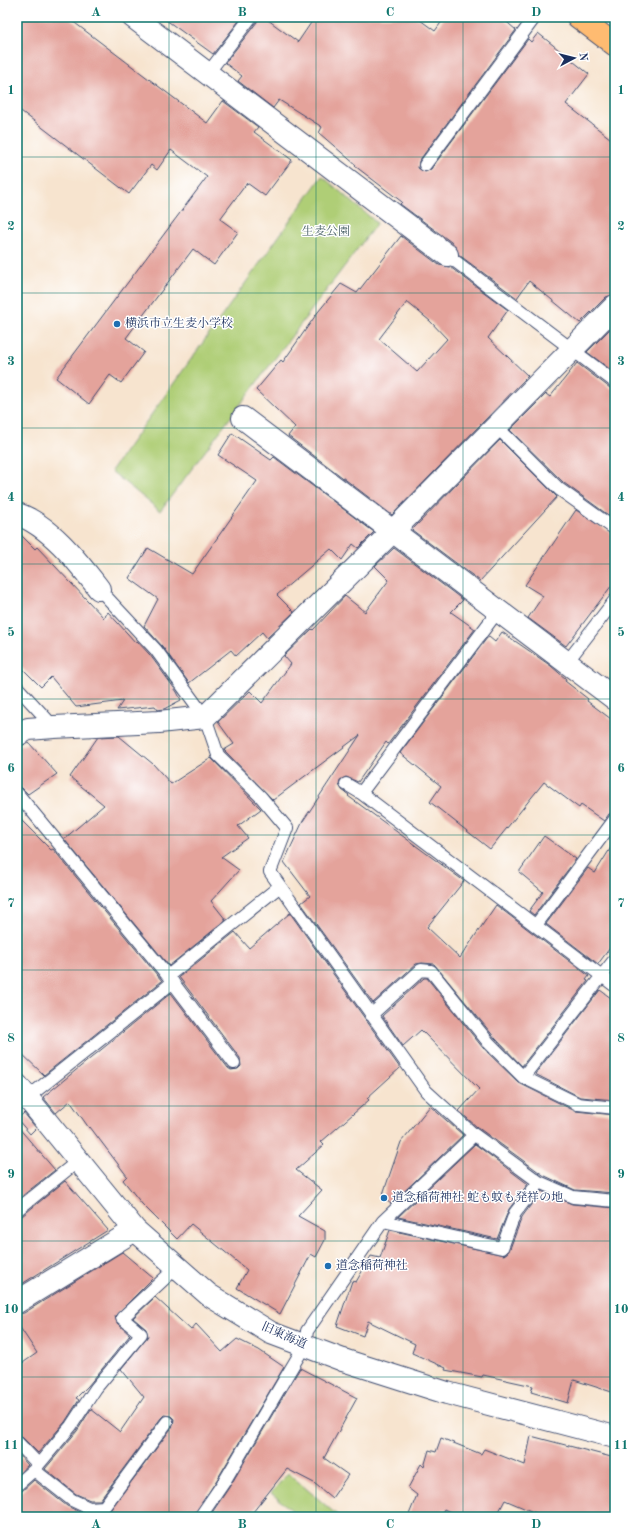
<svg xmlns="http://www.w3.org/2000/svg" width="632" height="1534" viewBox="0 0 632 1534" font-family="'Old Standard TT','Noto Serif JP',serif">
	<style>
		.green { fill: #afce76; stroke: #657e6a }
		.building { fill: #e4a39b; fill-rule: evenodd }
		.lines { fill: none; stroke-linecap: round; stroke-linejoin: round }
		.service-casing { stroke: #3c4a6f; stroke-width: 14 }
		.minor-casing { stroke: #3c4a6f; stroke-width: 24 }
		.tertiary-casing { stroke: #3c4a6f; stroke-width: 24 }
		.trunk-casing { stroke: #3c4a6f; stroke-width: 24 }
		.service { stroke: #fff; stroke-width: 12 }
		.minor { stroke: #fff; stroke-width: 22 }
		.tertiary { stroke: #fff; stroke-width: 22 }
		.trunk { stroke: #ffbb71; stroke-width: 22 }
		.grid { fill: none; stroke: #0f766e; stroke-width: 1; stroke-opacity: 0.55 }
		.poi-dot { fill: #1f6fb2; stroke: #fff; stroke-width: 1.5 }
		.labels { text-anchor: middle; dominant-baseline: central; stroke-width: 3; stroke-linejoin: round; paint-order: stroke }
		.park-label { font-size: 12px; fill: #475f65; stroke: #fff }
		.poi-label { font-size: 12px; fill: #1b2f5e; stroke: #fff; text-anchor: start }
		.street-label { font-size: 12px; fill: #1b2f5e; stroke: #fff }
		.neatline { fill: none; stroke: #0f766e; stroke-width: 1.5 }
		.grid-label { font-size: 13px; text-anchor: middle; font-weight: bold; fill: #0f766e }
	</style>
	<rect width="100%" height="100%" fill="#fff"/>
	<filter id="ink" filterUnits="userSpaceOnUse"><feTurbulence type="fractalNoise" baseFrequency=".025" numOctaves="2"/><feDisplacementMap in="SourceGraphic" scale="8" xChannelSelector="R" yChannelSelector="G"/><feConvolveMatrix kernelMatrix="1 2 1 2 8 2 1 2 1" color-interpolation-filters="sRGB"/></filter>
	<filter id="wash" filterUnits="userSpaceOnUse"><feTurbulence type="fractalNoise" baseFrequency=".012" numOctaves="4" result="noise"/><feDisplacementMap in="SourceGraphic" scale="16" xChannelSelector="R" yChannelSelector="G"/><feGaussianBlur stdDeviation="0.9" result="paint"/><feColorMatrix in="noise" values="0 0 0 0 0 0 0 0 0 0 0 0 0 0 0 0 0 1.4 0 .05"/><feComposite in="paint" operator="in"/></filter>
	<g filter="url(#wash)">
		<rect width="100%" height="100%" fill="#f7e4cf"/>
		<!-- green -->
		<path class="green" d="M322,176L377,223L160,511L111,471Z
			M288,1473L337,1515L336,1517H300L271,1493Z"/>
		<g id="blocks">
			<!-- building -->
			<path class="building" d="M17,17H67L207,123L223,101L258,127L254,132L292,160L265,196L247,183L220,219L238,232L214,265L193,249L126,338L144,352L121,383L110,375L89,404L56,378L207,177L171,150L157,170L151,165L129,194L17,108Z
				M162,17H242L213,54Z
				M258,17H264L298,42L315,17H416L435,31L445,17H501L516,30L419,161L418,168L425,172L431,169L528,39L531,42L538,33L589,74L566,104L615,142V294L606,297L580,323L529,281L517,298L459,255L455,245L400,204L402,202L355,166L356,165L319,133L322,127L279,100L273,108L238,81L242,76L225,63L257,22Z
				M401,236L439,265L450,267L508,310L488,338L528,376L392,515L288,436L295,427L256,390L281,360L283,362L318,312L341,284L357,293ZM407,302L430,321L447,339L417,372L379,339Z
				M615,324V373L587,352Z
				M577,363L610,388L615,389V520L564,483L510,430L546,394L550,397Z
				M232,433L271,460L274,457L374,532L358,548L353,544L342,560L331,549L277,595L294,612L267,638L262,632L236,656L231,650L189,683L162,646L144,626L158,599L129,578L148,548L192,574L257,481L218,455Z
				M500,440L557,497L480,581L412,530Z
				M576,510L615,536V581L566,646L528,618L543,596L525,585Z
				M17,531L35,549L37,547L104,618L108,612L136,643L137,641L150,655L177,692L181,700L164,709L158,710L155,706L117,710L123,701L76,707L51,677L41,687L17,663Z
				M394,548L463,600L451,612L475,629L388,744L386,742L358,782L346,777L340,780L339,784L342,790L349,795L348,796L464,881L427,927L460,958L496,905L589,976L586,980L588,981L522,1066L495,1038L434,964L422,963L416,964L373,1003L301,903L310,896L284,862L303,821L360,735L273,800L224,750L234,744L218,722L250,691L262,703L291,664L284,656L312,629L313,630L345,596L365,612L389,580L375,566Z
				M502,632L551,666L566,679L565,681L588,699L587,701L615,722V812L609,814L604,821L581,805L579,808L544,782L490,849L430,802L441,786L400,753L487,638L489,637L495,642Z
				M119,736L153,764L171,784L211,758L261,809L238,826L248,838L221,857L239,870L211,901L226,920L169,966L64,839L104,805L70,777L98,737Z
				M29,743L57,774L28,794L22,788L17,786V747Z
				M17,816L51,850L53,849L162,981L44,1075L17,1049Z
				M544,836L576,859L534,915L529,911L543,892L519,872Z
				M615,841V941L598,964L546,924L588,868L595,873Z
				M290,913L400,1068L367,1098L369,1100L321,1142L324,1145L296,1170L322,1190L298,1216L325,1231V1240L316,1257L311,1254L280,1314L237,1288L247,1270L191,1224L177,1239L142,1204L123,1180L127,1176L90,1127L89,1128L70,1101L56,1113L43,1097L171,993L228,1068L231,1070L238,1069L241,1066L240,1058L179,977L235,932L249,948Z
				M424,978H427L483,1048L519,1083L575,1111L615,1115V1193L575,1190L543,1175L477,1127L459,1111L479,1089L421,1030L403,1046L382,1016Z
				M600,990L615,1001V1100L580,1097L535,1074Z
				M430,1106L463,1135L391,1204L382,1197L401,1142Z
				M24,1113L36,1128L30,1134L17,1119Z
				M17,1126L55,1170L17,1200Z
				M475,1144L528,1184L509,1209L497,1239L398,1217Z
				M65,1181L108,1230L17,1287V1217L22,1216Z
				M541,1191L572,1204L615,1208V1393L574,1380L568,1403L531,1392L533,1386L483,1375L482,1377L445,1370L446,1368L412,1353L415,1344L368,1321L363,1336L337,1326L352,1281L356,1282L371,1256L380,1258L390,1230L504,1255L509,1251L522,1217Z
				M122,1252L153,1278L115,1316L117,1323L130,1335L88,1386L76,1398L79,1400L65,1422L38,1453L22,1437L17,1435V1367L37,1353L17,1323V1314L24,1313Z
				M155,1297L191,1330L196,1324L222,1352L237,1339L259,1350L284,1367L218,1478L193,1517H17V1492L22,1491L34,1480L67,1506L86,1515L108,1513L173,1426L174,1419L171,1416L164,1415L161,1418L100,1500H90L76,1494L45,1469L77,1431L91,1409L120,1432L144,1397L121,1369L148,1336L146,1329L133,1318Z
				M300,1368L357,1398L324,1458L348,1475L332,1498L314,1483L287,1469L249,1517H209L230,1486Z
				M531,1436L615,1458V1502L611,1517H545L505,1500L496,1517H460L444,1509L440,1517H408L417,1495L408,1488L421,1464L424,1467L429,1450L436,1452L441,1438L481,1454L484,1449L525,1465Z
				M17,1453L28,1465L17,1475Z"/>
		</g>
	</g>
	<g filter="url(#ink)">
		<use href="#blocks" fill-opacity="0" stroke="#3c4a6f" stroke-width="1"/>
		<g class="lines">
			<defs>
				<path id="service" d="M208,73L251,17
					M425,165L535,17
					M447,255L615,382
					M497,427L559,489L615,529
					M99,589L156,650L205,717L218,755L261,797L287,828L270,872L426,1091L472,1133L539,1182L573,1197L615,1201
					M567,662L615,600
					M17,687L54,727
					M346,784L361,793L615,986
					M17,793L168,976L234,1063
					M361,793L498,611
					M536,925L615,819
					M168,976L280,886
					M371,1015L421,970L431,971L489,1043L523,1077L578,1104L615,1108
					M523,1077L615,959
					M27,1098L173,982
					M17,1210L78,1161
					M383,1221L474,1135
					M17,1442L38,1464
					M34,1470L72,1500L89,1508L104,1507L167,1422
					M17,1485L34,1470L71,1426L96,1388L141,1334L122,1318L177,1267
					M200,1517L224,1482L305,1345L307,1331L383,1221L502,1248L515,1213L539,1182"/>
				<path id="minor" d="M133,17L447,255
					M243,418L615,699
					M17,514C50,525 78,562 99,589
					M17,735L28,729L54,727L159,722L205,717L392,532L615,306
					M17,1085L135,1230L209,1295L271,1333L343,1360
					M17,1302L135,1230"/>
				<path id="tertiary" d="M343,1360L447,1393L615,1437"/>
				<path id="trunk" d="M578,17L615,45"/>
			</defs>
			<!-- service casing -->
			<use href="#service" class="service-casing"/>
			<!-- minor casing -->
			<use href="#minor" class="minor-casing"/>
			<!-- tertiary casing -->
			<use href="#tertiary" class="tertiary-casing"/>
			<!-- trunk casing -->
			<use href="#trunk" class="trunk-casing"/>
			<!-- service -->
			<use href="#service" class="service"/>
			<!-- minor -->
			<use href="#minor" class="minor"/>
			<!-- tertiary -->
			<use href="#tertiary" class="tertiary"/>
			<!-- trunk -->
			<use href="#trunk" class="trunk"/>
		</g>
	</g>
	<!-- grid -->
	<path class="grid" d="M169,17V1517M316,17V1517M463,17V1517M17,157H615M17,293H615M17,428H615M17,564H615M17,699H615M17,835H615M17,970H615M17,1106H615M17,1241H615M17,1377H615"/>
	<!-- markers -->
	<g class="poi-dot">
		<circle cx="117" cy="324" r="4"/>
		<circle cx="384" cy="1198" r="4"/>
		<circle cx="328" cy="1266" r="4"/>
	</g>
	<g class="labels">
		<!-- park labels -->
		<g class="park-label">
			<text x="326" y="232">生麦公園</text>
		</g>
		<!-- poi labels -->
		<g class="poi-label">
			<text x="125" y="324">横浜市立生麦小学校</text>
			<text x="392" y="1198">道念稲荷神社 蛇も蚊も発祥の地</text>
			<text x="336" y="1266">道念稲荷神社</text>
		</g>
		<!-- street labels -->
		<g class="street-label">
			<text transform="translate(284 1336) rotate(24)">旧東海道</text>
		</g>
	</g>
	<!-- margin -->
	<rect width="632" height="1534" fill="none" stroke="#fff" stroke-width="44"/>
	<!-- north arrow -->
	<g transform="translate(574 58) rotate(83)" stroke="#ffffff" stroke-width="3" paint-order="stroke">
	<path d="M0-3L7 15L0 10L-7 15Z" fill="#1b2f5e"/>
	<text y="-6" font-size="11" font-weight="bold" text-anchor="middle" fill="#1b2f5e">N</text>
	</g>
	<rect x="22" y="22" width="588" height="1490" class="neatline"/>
	<g class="grid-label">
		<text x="96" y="16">A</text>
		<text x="242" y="16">B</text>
		<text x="390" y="16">C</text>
		<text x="536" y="16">D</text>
		<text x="11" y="94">1</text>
		<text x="621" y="94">1</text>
		<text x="11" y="230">2</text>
		<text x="621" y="230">2</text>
		<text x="11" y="365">3</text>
		<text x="621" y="365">3</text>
		<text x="11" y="501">4</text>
		<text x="621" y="501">4</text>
		<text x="11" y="636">5</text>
		<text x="621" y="636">5</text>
		<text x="11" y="772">6</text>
		<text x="621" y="772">6</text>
		<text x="11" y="907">7</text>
		<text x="621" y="907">7</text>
		<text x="11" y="1042">8</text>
		<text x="621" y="1042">8</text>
		<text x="11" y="1178">9</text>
		<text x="621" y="1178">9</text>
		<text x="11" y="1313">10</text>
		<text x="621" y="1313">10</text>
		<text x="11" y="1449">11</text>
		<text x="621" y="1449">11</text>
		<text x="96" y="1528">A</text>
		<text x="242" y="1528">B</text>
		<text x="390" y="1528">C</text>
		<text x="536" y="1528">D</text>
	</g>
</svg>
